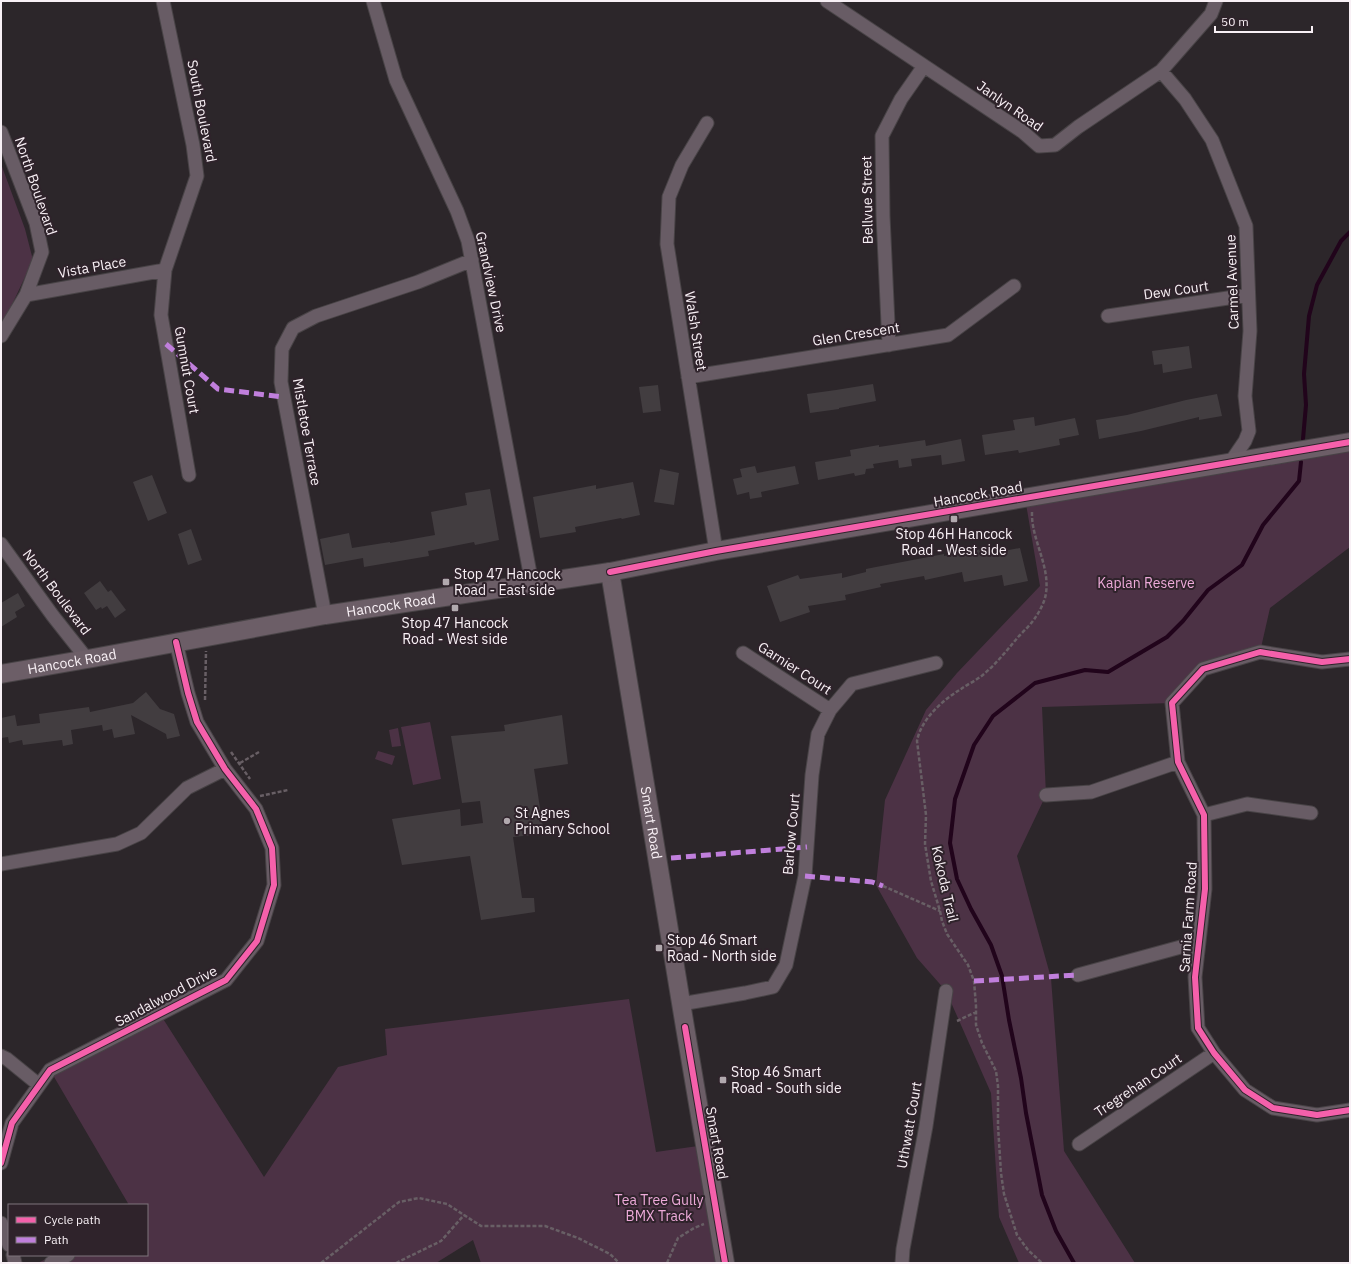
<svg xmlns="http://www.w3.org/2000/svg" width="1351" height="1264" viewBox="0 0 1351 1264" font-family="'IBM Plex Sans',sans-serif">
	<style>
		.green { fill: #4c3245 }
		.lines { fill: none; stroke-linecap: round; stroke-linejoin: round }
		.stream { stroke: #21041b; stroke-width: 4 }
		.building { fill: #423d40 }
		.minor-casing { stroke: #484346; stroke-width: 15 }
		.secondary-casing { stroke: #484346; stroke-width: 20 }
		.path { stroke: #685f65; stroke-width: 2.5; stroke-dasharray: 4 2; stroke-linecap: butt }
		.minor { stroke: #685c65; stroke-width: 13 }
		.secondary { stroke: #6c5e67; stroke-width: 18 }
		.quiet { stroke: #c07fdc; stroke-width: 5; stroke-dasharray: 10 5; stroke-linecap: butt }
		.cycleway-casing { stroke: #2f232b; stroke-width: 8 }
		.cycleway { stroke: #f560ab; stroke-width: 6 }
		.poi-dot { fill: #b1a9ae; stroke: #2f232b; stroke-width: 1.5 }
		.labels { text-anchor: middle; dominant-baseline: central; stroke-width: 4; stroke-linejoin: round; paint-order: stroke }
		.street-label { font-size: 14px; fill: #f8f0f5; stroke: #2f232b }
		.poi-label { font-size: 14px; fill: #f8f0f5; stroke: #2f232b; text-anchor: start }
		.park-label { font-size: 14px; fill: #edaad9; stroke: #2f232b }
	</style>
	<rect width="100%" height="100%" fill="#2c262a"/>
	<!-- green -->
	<path class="green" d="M1,164L25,229L33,260L9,311L1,324Z
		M1350,442V547L1270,608L1260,652L1203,669L1172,703L1042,707L1046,795L1017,856L1051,978L1064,1151L1135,1263H1019L999,1217L991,1093L946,991L917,958L876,885L885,800L926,710L957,673L1040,586L1025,498Z
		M430,722L441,779L413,785L401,727Z
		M398,728L401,746L392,747L389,730Z
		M378,751L395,756L392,765L375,759Z
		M629,999L656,1152L705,1145L725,1263H481L473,1240L436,1263H38L54,1255H147V1205H129L50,1070L160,1014L264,1177L338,1067L387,1055L385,1029Z"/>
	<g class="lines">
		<!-- stream -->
		<path class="stream" d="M1303,439L1306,405L1304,374L1309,316L1317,285L1341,241L1350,232
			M1074,1263L1056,1231L1042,1195L1026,1113L1021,1078L1009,1020L1002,976L991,945L971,909L957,879L950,843L955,799L974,745L993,716L1035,683L1085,670L1108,672L1167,637L1183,621L1208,590L1242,565L1263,525L1299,481L1301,462"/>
	</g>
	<!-- building -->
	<path class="building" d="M1189,346L1192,368L1163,373L1162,364L1154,365L1152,351Z
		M873,384L876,401L839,408V409L810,413L807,394L836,390Z
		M658,385L661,411L643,413L639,387Z
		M1217,394L1222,416L1199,420V417L1141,431L1099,439L1096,420L1127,415L1186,400Z
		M1034,417L1035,426L1075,418L1079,435L1059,439L1060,445L1019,453L1018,450L985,455L982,435L1015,430L1013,420Z
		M961,439L965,461L942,465L941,455L911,459L912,466L899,468L898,460L873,464L874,468L866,469L865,474L855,476L854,473L818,480L815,462L851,456L850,450L879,445V447L925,440L926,446Z
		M755,466L757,473L795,466L799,484L761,492L762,497L750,499L749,492L737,495L733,479L742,477L740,469Z
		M660,469L679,473L674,505L654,502Z
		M152,475L167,513L148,521L133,482Z
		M633,482L640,515L622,519L621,518L575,527L576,532L540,538L533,497L596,485V489Z
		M490,489L499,540L475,545L474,542L428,551L429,556L364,567L363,558L325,565L320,539L349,533L352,548L390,542V543L435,535L431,512L467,505L465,493Z
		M191,529L202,560L188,565L178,534Z
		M992,547L993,553L1020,548L1028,581L1004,586L1002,575L964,582L962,572L925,580L924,576L880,584L881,587L845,595L846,600L808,606L810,612L780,622L767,586L798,575L800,579L842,573V578L866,572V569L876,567L944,554V556Z
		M100,581L108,592L111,590L126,610L115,618L107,606L102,609L101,607L96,610L84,593Z
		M18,593L25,606L15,612L17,617L1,627V603Z
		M146,692L160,709L174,714L180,736L167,739L166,734L131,715L135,734L114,738L112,729L103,731L102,725L71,730L73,744L63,746L62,740L23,745L22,740L9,743L8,737L1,738V718L15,715L17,726L40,723L39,714L89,707L90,712L133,703Z
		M562,715L568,764L534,769L544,834L513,837L522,898H534L535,912L481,920L470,856L402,865L392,819L460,809L461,826L483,823L480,801L462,803L451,736L505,731L504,725Z"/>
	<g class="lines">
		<defs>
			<path id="minor" d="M163,1L193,145L197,176L165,270L161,315L189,475
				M373,1L396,80L457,211L468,241L532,584
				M827,1L1023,132L1039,146L1055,145L1078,127L1161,71L1211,14L1216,1
				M1161,71L1185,99L1212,140L1246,226L1250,331L1245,396L1249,431L1245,441L1230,463
				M707,123L682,165L669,197L667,244L716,551
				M1,132L36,223L42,252L26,295L1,336
				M26,295L165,270
				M1108,316L1248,295
				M889,345L883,216L882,136L901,99L924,66
				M688,377L948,335L1014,286
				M1,544L53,616L87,659
				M325,615L281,382L282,349L293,328L316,316L418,282L472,260
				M743,653L830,710
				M1350,659L1322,662L1260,652L1203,669L1172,703L1178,762L1204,815L1205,889L1195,977L1198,1028L1214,1053L1245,1090L1273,1108L1317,1115L1350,1110
				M1046,795L1091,792L1178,762
				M1204,815L1247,804L1311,813
				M1,864L117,844L141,833L187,788L225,769
				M1078,975L1199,942
				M681,1004L745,993L773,987L786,965L805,876L812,775L818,734L830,710L852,684L936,663
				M1,1056L7,1059L39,1085
				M1079,1144L1214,1053
				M1,1163L12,1123L50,1070L226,980L257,941L274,885L272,848L256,809L225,769L197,722L188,693L176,642
				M1,1223L9,1245
				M13,1255L15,1263
				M51,1263L68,1255
				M902,1263L903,1249L926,1126L946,991"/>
			<g id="secondary">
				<path id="s1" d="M610,572L685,1027L725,1263"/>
				<path id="s2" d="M1,674L93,658L325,615L610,572L716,551L1350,442"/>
			</g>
		</defs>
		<!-- minor casing -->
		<use href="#minor" class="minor-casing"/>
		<!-- secondary casing -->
		<use href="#secondary" class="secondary-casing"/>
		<!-- path -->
		<path class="path" d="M1032,512C1031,539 1050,565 1046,593C1045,601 1040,611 1035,618C1031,624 1025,630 1019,636C1008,649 997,663 984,674C977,680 968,684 961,689C943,700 921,719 917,741L926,815L925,844L931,881L940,911L942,921L947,934L968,965L974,981L976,1006V1025L982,1043L996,1071L998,1086V1126L1001,1173L1004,1194L1017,1235L1028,1250L1042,1263
			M205,700L206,651
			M231,752L250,779
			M240,763L259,752
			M260,796L288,790
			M883,886L940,911
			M957,1021L976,1012
			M321,1263L399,1202L419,1198L447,1204L481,1226H545L578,1238L610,1254L619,1263
			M396,1263L441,1241L464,1215
			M667,1263L678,1238L694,1228L704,1224"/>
		<!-- minor -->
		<use href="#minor" class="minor"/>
		<!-- secondary -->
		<use href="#secondary" class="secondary"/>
		<!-- quiet -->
		<path class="quiet" d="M166,344L218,389L283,397
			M671,858L807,847
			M805,876L872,882L883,886
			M974,981L1078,975"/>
		<defs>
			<path id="cycleway" d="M610,572L716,551L1350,442
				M1350,659L1322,662L1260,652L1203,669L1172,703L1178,762L1204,815L1205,889L1195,977L1198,1028L1214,1053L1245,1090L1273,1108L1317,1115L1350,1110
				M685,1027L725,1263
				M1,1163L12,1123L50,1070L226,980L257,941L274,885L272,848L256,809L225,769L197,722L188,693L176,642"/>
		</defs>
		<!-- cycleway casing -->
		<use href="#cycleway" class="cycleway-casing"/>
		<!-- cycleway -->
		<use href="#cycleway" class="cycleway"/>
	</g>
	<!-- markers -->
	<g class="poi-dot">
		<rect x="950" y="515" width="8" height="8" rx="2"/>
		<rect x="442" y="578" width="8" height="8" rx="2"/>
		<rect x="451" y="604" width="8" height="8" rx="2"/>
		<circle cx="507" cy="821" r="4"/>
		<rect x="655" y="944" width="8" height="8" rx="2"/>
		<rect x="719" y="1076" width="8" height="8" rx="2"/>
	</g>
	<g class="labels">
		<!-- street labels -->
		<g class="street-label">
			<text transform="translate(1010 106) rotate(35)">Janlyn Road</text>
			<text transform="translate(202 111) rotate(79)">South Boulevard</text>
			<text transform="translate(36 186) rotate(71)">North Boulevard</text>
			<text transform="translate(867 200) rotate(-91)">Bellvue Street</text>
			<text transform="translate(92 267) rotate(-10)">Vista Place</text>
			<text transform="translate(491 282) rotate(78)">Grandview Drive</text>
			<text transform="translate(1232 282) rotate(-92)">Carmel Avenue</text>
			<text transform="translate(1176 290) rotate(-8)">Dew Court</text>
			<text transform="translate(696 331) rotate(81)">Walsh Street</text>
			<text transform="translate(856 334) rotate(-9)">Glen Crescent</text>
			<text transform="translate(187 370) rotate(80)">Gumnut Court</text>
			<text transform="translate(307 432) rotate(80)">Mistletoe Terrace</text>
			<text transform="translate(978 494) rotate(-10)">Hancock Road</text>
			<text transform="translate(57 592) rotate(53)">North Boulevard</text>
			<text stroke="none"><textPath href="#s2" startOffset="396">Hancock Road</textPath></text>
			<text stroke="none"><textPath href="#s2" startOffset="72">Hancock Road</textPath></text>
			<text transform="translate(795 668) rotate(33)">Garnier Court</text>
			<text stroke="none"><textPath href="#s1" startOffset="254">Smart Road</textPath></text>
			<text transform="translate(791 834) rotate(-85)">Barlow Court</text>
			<text transform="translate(945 884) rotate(77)">Kokoda Trail</text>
			<text transform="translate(1188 917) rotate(-86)">Sarnia Farm Road</text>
			<text transform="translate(166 996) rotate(-28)">Sandalwood Drive</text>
			<text transform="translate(1138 1085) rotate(-34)">Tregrehan Court</text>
			<text transform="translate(909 1125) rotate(-80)">Uthwatt Court</text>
			<text transform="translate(717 1143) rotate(80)">Smart Road</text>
		</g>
		<!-- poi labels -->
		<g class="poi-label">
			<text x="954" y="534" text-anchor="middle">Stop 46H Hancock<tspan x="954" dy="16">Road - West side</tspan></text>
			<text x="454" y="574">Stop 47 Hancock<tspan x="454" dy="16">Road - East side</tspan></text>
			<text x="455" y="623" text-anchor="middle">Stop 47 Hancock<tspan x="455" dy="16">Road - West side</tspan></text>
			<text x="515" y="813">St Agnes<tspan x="515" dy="16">Primary School</tspan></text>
			<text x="667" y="940">Stop 46 Smart<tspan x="667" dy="16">Road - North side</tspan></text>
			<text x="731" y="1072">Stop 46 Smart<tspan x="731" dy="16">Road - South side</tspan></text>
		</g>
		<!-- park labels -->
		<g class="park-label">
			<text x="1146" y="583">Kaplan Reserve</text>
			<text x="659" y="1200">Tea Tree Gully<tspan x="659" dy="16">BMX Track</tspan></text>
		</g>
	</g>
	<!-- border -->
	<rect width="1351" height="1264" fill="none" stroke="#f8f0f5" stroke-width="4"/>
	<!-- legend -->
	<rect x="8" y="1204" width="140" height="52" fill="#2f232b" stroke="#7f757c"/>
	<rect x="16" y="1217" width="20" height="6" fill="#f560ab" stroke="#7f757c"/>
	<text x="44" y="1224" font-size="12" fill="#f8f0f5">Cycle path</text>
	<rect x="16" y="1237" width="20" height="6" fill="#c07fdc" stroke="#7f757c"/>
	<text x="44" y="1244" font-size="12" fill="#f8f0f5">Path</text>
	<!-- scale -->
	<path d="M1215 26v6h97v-6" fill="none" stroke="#f8f0f5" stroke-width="2"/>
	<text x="1221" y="26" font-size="12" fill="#f8f0f5" stroke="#2f232b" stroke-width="3" paint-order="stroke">50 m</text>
</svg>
